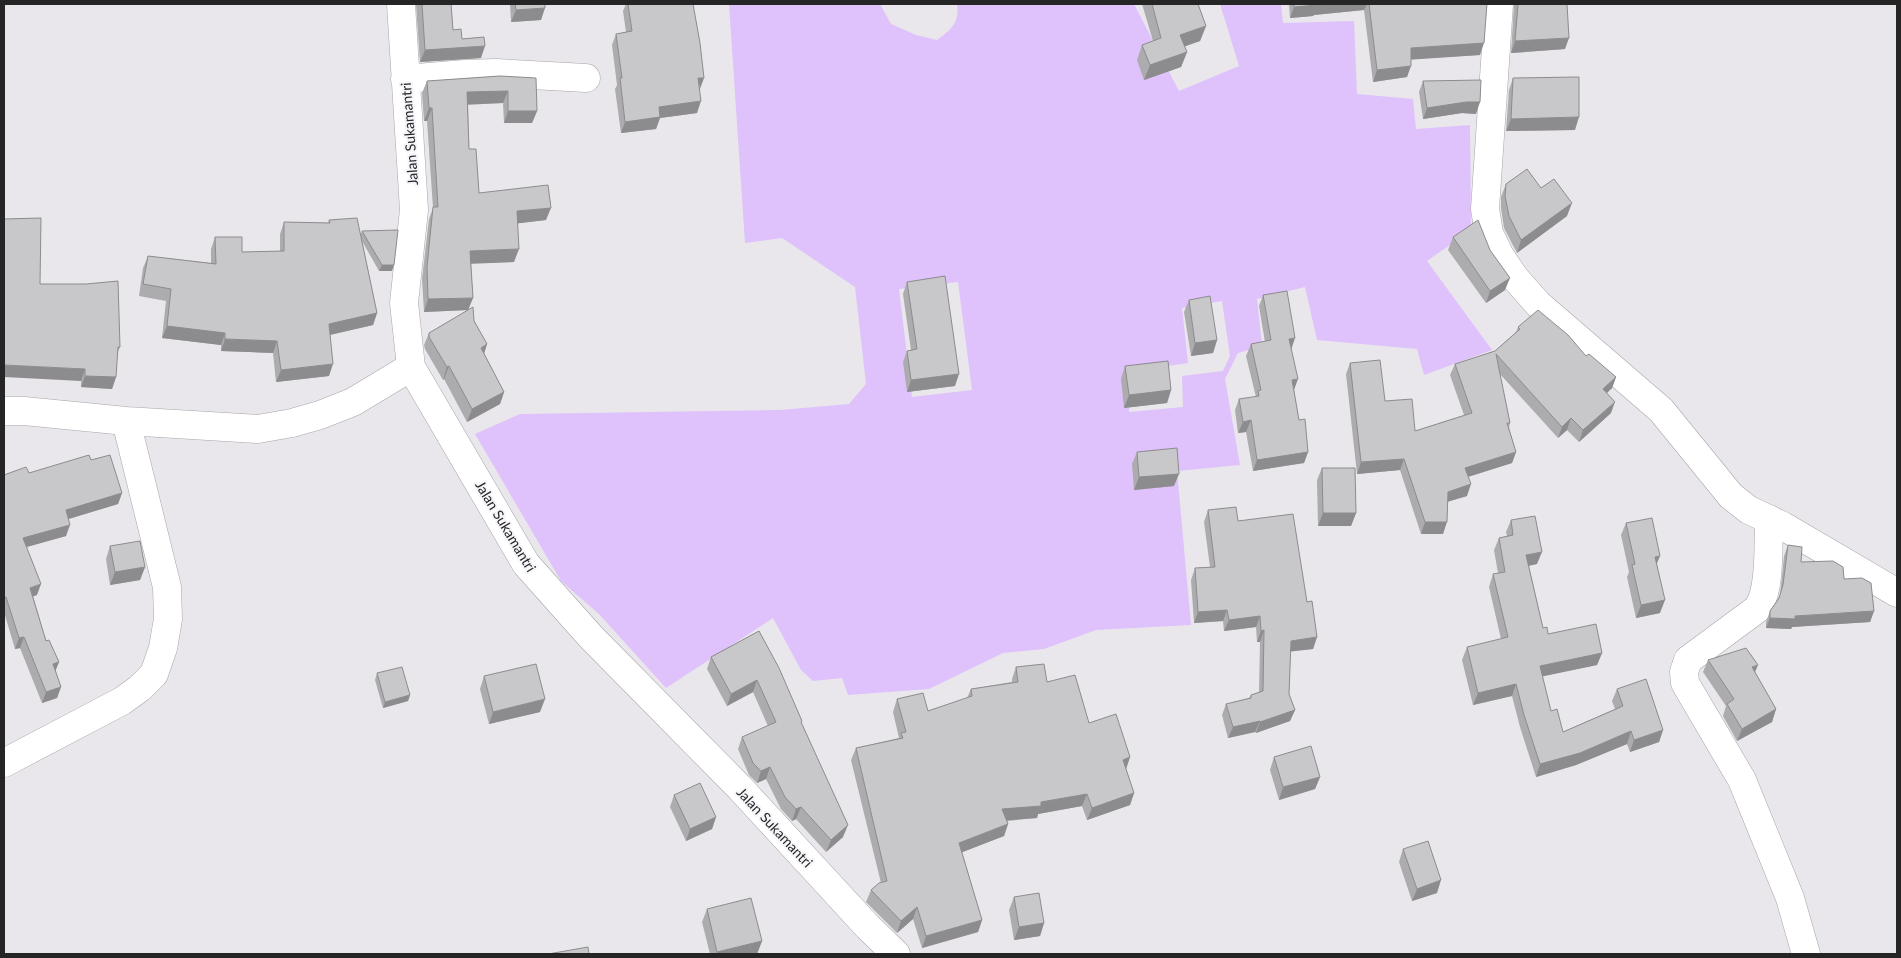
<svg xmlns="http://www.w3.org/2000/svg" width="1901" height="958" viewBox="0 0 1901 958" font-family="Lato,sans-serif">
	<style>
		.green { fill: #dfc1fc; fill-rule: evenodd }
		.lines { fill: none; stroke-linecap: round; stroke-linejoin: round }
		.street-casing { stroke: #a7a5a9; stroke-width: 29 }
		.street { stroke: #fff; stroke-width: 28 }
		.wall { fill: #acabae }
		.shaded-wall { fill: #8c8b8d }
		.building { fill: #c8c7ca; stroke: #8c8b8d }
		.labels { text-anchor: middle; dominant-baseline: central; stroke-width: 4; stroke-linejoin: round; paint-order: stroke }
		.street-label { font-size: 14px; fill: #252526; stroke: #f6f4f8 }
	</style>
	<rect width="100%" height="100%" fill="#e9e7eb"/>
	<!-- green -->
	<path class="green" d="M729,4H880L891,24L916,35L937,40C951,30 960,22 957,4H1134L1179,91L1239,66L1220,4H1281L1283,23L1354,21L1357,94L1413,99L1416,129L1470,125L1471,230L1427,261L1492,350L1424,375L1417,349L1317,340L1305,287L1257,299L1262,346L1238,353L1225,379L1240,465L1177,471L1191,625L1096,630L1044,649L1003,653L929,689L848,695L842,678L813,681L801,670L773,618L666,688L599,614L561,581L475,434L520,414L780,410L849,404L866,384L855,287L782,238L745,243ZM958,282L972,390L912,397L899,289ZM1222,301L1230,356L1223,371L1182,376L1183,407L1129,412L1127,372L1188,363L1182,308Z"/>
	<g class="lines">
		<defs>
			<path id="street" d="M401,4L414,210L404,303L411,367L526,564L591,637L740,788L868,927L896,954
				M1499,4L1485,209L1489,233L1500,256L1515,278L1538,304L1661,410L1731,496L1749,510L1783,526L1897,593
				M405,79L465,74L496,73L586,78
				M4,411H24L126,421L258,429L292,423L320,415L353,402L411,367
				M1769,519C1768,543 1771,591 1757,609L1688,660L1684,672L1685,683L1742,780L1790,898L1806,954
				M4,763L122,701L140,688L154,674L163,648L168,619L167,587L126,421"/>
		</defs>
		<!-- street casing -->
		<use href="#street" class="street-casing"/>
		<!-- street -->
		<use href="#street" class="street"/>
	</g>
	<!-- wall -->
	<path class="wall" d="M416,4H451L453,30L481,58L420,62Z
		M510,4H545L541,20L511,22Z
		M626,4H693L699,89L697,113L660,118L656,129L621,133L615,89L617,85L612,45L616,34L626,32L623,11Z
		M1142,4H1198L1206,26L1200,41L1184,46L1187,52L1181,67L1144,80L1137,60L1142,45L1153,41Z
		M1289,4H1487L1480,55L1411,59L1407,77L1373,82L1364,10L1314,15L1313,16L1290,18Z
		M1514,4H1567L1565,49L1511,53Z
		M500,76L537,111L532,123H504L503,103L468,104L469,149L479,193L546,220L518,223L514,262L471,263L473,298L468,310L487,344L484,353L504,392L500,404L467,422L444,379L443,380L425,349L424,345L429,333L468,310L424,312L422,279L429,219L433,208L427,121H424L422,93L427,81Z
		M1513,78L1575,130L1506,131L1509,90Z
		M1423,81L1476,114L1462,113L1423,119L1419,92Z
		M1506,184L1541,188L1567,216L1517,253L1504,228L1501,208V197Z
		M329,220L360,235L362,231L392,271H379L362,241L377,313L373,325L330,335L329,376L276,382L273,353L221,351V345L162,338L166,301L139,296L143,268L148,256L211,263V249L215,237L242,252L280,251V234L284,222L328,223Z
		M1453,237L1490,250L1505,290L1486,303L1448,250Z
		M907,282L955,386L907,392L903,362L907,351L911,350L903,294Z
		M40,284L120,347L117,354L116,377L112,389L81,387V381Z
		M1263,295L1291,349L1294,390L1299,420L1308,452L1304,463L1253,471L1246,432L1238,433L1235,410L1239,399L1256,397L1246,356L1251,344L1265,342L1259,306Z
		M1189,300L1217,340L1213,353L1191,356L1184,312Z
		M1518,327L1586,356L1616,377L1612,388L1607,393L1611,413L1579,442L1567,430L1558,438L1500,374L1510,423L1509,428L1516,452L1512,463L1468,477L1467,496L1447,502L1443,534H1421L1400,470L1357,474L1346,374L1350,363L1385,401L1415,431L1464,415L1450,375L1455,364L1495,351L1516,332Z
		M1125,366L1171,390L1167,403L1124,408L1121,379Z
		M1137,452L1174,486L1134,490L1132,464Z
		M91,460L122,493L118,504L68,519L66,536L27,547L37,595L33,596L46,641L59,662L55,670L61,687L57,698L42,703L20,648L15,649L4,612V475L29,473Z
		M1322,468L1356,513L1351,526H1318L1317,480Z
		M1208,510L1238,521L1307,602L1317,637L1313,649L1290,651L1289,694L1295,710L1290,721L1256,733L1255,732L1228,738L1222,715L1226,704L1249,698L1251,695L1259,692L1260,642H1257L1256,627L1224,631L1223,621L1194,623L1191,580L1195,568L1210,567L1204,522Z
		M1511,520L1537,564L1529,566L1543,628L1548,634L1602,653L1597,665L1542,676L1551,711L1563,732L1615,709L1612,701L1617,689L1663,730L1659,742L1630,752L1627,744L1576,765L1536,777L1520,727L1512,696L1473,705L1462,660L1467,647L1501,639L1489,587L1493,574L1498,573L1494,550L1499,538L1507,536L1506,532Z
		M1626,523L1657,564L1660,613L1636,618L1627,577L1629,572L1621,535Z
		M1788,545L1801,562L1844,579L1874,611L1870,622L1792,627L1791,629L1766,628V622L1770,611L1778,599L1780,595L1784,556Z
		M110,546L145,567L140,580L110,585L106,559Z
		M759,631L802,721L801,723L843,837L826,852L796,819L792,821L781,809L766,779L757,783L749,775L738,749L742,737L768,726L753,692L727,706L707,669L711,657Z
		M1708,660L1755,672L1776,709L1772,722L1737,741L1723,716L1726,706L1703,672Z
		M1016,667L1047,682L1089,723L1130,757L1126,769L1134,793L1130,805L1087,820L1082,806L1038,814L1037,818L1007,821L1008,824L1004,836L962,852L982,920L978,932L922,948L913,919L897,933L866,902L871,890L881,883L851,760L856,748L899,738L893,712L897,699L928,711L967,698L971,689L1012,682V679Z
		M377,673L410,695L408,701L383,708L375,680Z
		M484,676L540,712L489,724L480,689Z
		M1274,757L1320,777L1315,789L1279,800L1270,770Z
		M674,795L716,817L712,829L686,841L670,807Z
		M1403,849L1437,893L1412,901L1399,862Z
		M1014,897L1044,923L1040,936L1014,940L1009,910Z
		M707,909L762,941L757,954H710L702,922Z"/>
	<!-- shaded-wall -->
	<path class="shaded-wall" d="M1317,4H1367L1364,10L1314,15L1313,16L1290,18L1294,7Z
		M545,8L541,20L511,22L516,10Z
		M1206,26L1200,41L1175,50L1180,35Z
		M1569,38L1565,49L1511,53L1515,41Z
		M1484,43L1480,55L1406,60L1411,48Z
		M485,46L481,58L420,62L425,50Z
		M1187,52L1181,67L1144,80L1150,65Z
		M1411,66L1407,77L1373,82L1377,70Z
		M698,78H704L700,89Z
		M508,91L503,103L463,105L467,92Z
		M701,101L697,113L660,118L656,129L621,133L625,122L659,107Z
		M1466,102H1480L1476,114L1462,113L1423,119L1427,108Z
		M429,108H432L427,121H424Z
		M508,111H537L532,123H504Z
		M1579,117L1575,130L1506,131L1511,119Z
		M1572,203L1567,216L1517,253L1521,240Z
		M551,208L546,220L513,224L517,211Z
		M519,249L514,262L466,264L470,251Z
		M382,265H394L392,271H379Z
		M1510,278L1505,290L1486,303L1490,291Z
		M473,298L468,310L424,312L428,299Z
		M377,313L373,325L325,336L329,324Z
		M167,326L225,333L221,345L162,338Z
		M1295,338L1291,350L1289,339Z
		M225,339L277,341L273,353L221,351Z
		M1217,340L1213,353L1191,356L1195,343Z
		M487,344L483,357L481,348Z
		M333,364L329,376L276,382L281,370Z
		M4,365L85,369L81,381L4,377Z
		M449,366L444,379L443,380L447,367Z
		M959,374L955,386L907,392L911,380Z
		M85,376L116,377L112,389L81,387Z
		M1616,377L1612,388L1599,400L1603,389Z
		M1298,379L1294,390L1292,380Z
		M1171,390L1167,403L1124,408L1129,395Z
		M504,392L500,404L467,422L472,409Z
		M1615,402L1611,413L1579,442L1583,430Z
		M1571,418L1567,430L1558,438L1562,427Z
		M1251,420L1246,432L1238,433L1243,422Z
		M1308,452L1304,463L1253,471L1257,460Z
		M1516,452L1512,463L1461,479L1465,468Z
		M1404,459L1400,470L1357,474L1361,462Z
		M1179,474L1174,486L1134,490L1139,477Z
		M1471,484L1467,496L1443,503L1448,492Z
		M122,493L118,504L62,521L66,510Z
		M1323,513H1356L1351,526H1318Z
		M1425,522H1447L1443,534H1421Z
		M70,525L66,536L19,549L23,538Z
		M1542,552L1537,564L1522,567L1526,555Z
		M1660,556L1655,568V557Z
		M145,567L140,580L110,585L115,572Z
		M41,584L37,595L26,599L30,588Z
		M1665,600L1660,613L1636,618L1641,605Z
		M1227,610L1223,621L1194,623L1198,612Z
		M1874,611L1870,622L1792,627L1791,629L1766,628L1770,618Z
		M1260,616L1256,627L1224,631L1229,620Z
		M1264,630L1260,642H1257L1261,631Z
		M24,637L20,648L15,649L19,638Z
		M1317,637L1313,649L1287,652L1291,641Z
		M1602,653L1597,665L1535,678L1540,666Z
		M59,662L55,672L53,664Z
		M1758,665L1753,677L1752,667Z
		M757,680L753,692L727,706L731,694Z
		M1516,684L1512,696L1473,705L1478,693Z
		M61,687L57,698L42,703L46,692Z
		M410,695L408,701L383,708L385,702Z
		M545,699L540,712L489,724L493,712Z
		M1776,709L1772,722L1737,741L1742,729Z
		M1295,710L1290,721L1256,733L1260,722Z
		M1260,721L1255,732L1228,738L1233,727Z
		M1663,730L1659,742L1630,752L1634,740Z
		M1631,731L1627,744L1576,765L1536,777L1540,764Z
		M1130,757L1126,769L1123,760Z
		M770,767L766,779L757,783L761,771Z
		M1320,777L1315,789L1279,800L1283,787Z
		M1134,793L1130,805L1087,820L1092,808Z
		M1087,794L1082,806L1038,814L1037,818L998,821L1002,809Z
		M801,807L796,819L792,821L796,809Z
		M716,817L712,829L686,841L690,829Z
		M1008,824L1004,836L955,855L959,843Z
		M848,825L843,837L826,852L831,840Z
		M1441,880L1437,893L1412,901L1417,889Z
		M917,907L913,919L897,933L901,921Z
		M982,920L978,932L922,948L926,936Z
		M1044,923L1040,936L1014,940L1019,927Z
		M762,941L757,954H716L717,952Z"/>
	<!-- building -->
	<path class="building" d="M422,4H451L453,30L461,29L462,39L484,37L485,46L425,50Z
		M515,4H545V8L516,10Z
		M628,4H693L700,43L704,78H698L701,101L659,107L660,117L625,122L620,78H622L616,34L632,31Z
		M1152,4H1198L1206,26L1180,35L1187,52L1150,65L1142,45L1161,38Z
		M1294,4H1317V5L1294,7Z
		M1369,4H1487L1484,43L1411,48V66L1377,70Z
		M1518,4H1567L1569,38L1515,41Z
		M500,76L536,78L537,111H508V91L467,92L469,149H476L479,193L548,185L551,208L517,211L519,249L470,251L473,298L428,299L427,267L433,207H438L432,108H429L427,81Z
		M1579,77V117L1511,119L1513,78Z
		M1481,80L1480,102H1466L1427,108L1423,81Z
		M1527,169L1541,188L1554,179L1572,203L1521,240L1509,216L1505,196L1506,184Z
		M41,218L40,284H86L118,281L120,347H118L116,377L85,376V369L4,365V219Z
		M357,218L377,313L329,324L333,364L281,370L277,341L225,339V333L167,326L171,289L143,284L148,256L216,264L215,237H242V252L284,251V222L330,223L329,220Z
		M1478,220L1490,250L1510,278L1490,291L1453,237Z
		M398,230L394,265H382L362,231Z
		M945,276L959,374L911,380L907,351L917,349L907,282Z
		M1287,291L1295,338L1289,339L1298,379L1292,380L1299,420L1305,419L1308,452L1257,460L1251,420L1243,422L1239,399L1259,396L1258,391L1261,390L1251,344L1271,340L1263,295Z
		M1210,296L1217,340L1195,343L1189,300Z
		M473,307L474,321L487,344L481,348L504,392L472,409L449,366L447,367L429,337V333Z
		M1538,310L1568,335L1586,356L1589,354L1616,377L1603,389L1615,402L1583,430L1571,418L1562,427L1496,354L1510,423H1507L1516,452L1465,468L1471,484L1448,492L1447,522H1425L1404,459L1361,462L1350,363L1380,360L1385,401L1412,399L1415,431L1472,413L1455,364L1495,351L1520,329L1518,327Z
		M1168,361L1171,390L1129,395L1125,366Z
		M1177,448L1179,474L1139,477L1137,452Z
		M89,455L91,460L110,455L122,493L66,510L70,525L23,538L41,584L30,588L46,641L49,640L59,662L53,664L61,687L46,692L24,637L19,638L6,597L4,598V475L26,467L29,473Z
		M1322,468H1355L1356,513H1323Z
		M1236,507L1238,521L1293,514L1307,602L1312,601L1317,637L1291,641L1289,694L1295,710L1260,722V721L1233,727L1226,704L1251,698V695L1263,691L1264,630L1261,631L1260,616L1229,620L1227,610L1198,612L1195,568L1215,567L1208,510Z
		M1535,516L1542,552L1526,555L1543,628L1547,627L1548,634L1596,624L1602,653L1540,666L1551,711L1557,709L1563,732L1623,706L1617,689L1646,679L1663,730L1634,740L1631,731L1580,753L1540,764L1524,715L1516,684L1478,693L1467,647L1508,637L1493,574L1505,572L1499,538L1513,535L1511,520Z
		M1652,518L1660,556L1655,557L1665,600L1641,605L1632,565L1635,564L1626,523Z
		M140,541L145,567L115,572L110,546Z
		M1788,545L1802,547L1801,562L1833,561L1843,567L1844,579L1862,578L1871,583L1874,611L1795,616V619L1770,618V611L1779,598L1783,585Z
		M759,631L779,668L802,721L801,722L848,825L831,840L801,807L796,809L785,797L770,767L761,771L753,763L742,737L776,722L757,680L731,694L711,657Z
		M1746,648L1758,665L1752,667L1776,709L1742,729L1727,704L1734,699L1708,660Z
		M536,664L545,699L493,712L484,676Z
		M1044,664L1047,682L1075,675L1089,723L1116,714L1130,757L1123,760L1134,793L1092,808L1087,794L1041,802V806L1002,809L1008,824L959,843L982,920L926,936L917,907L901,921L871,890L879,883L887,881L856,748L903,738L901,733L906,732L897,699L923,693L928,711L972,696L971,689L1018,682L1016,667Z
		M402,667L410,695L385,702L377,673Z
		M1311,746L1320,777L1283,787L1274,757Z
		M700,783L716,817L690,829L674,795Z
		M1428,841L1441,880L1417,889L1403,849Z
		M1039,893L1044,923L1019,927L1014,897Z
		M751,898L762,941L717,952L707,909Z
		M588,947L589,954H548Z"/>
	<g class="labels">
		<!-- street labels -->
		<g class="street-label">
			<text transform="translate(409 134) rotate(-94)">Jalan Sukamantri</text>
			<text transform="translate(506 526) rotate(59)">Jalan Sukamantri</text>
			<text transform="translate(775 827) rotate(47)">Jalan Sukamantri</text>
		</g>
	</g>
	<!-- border -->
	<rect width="1901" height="958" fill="none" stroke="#252526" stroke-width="10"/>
</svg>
